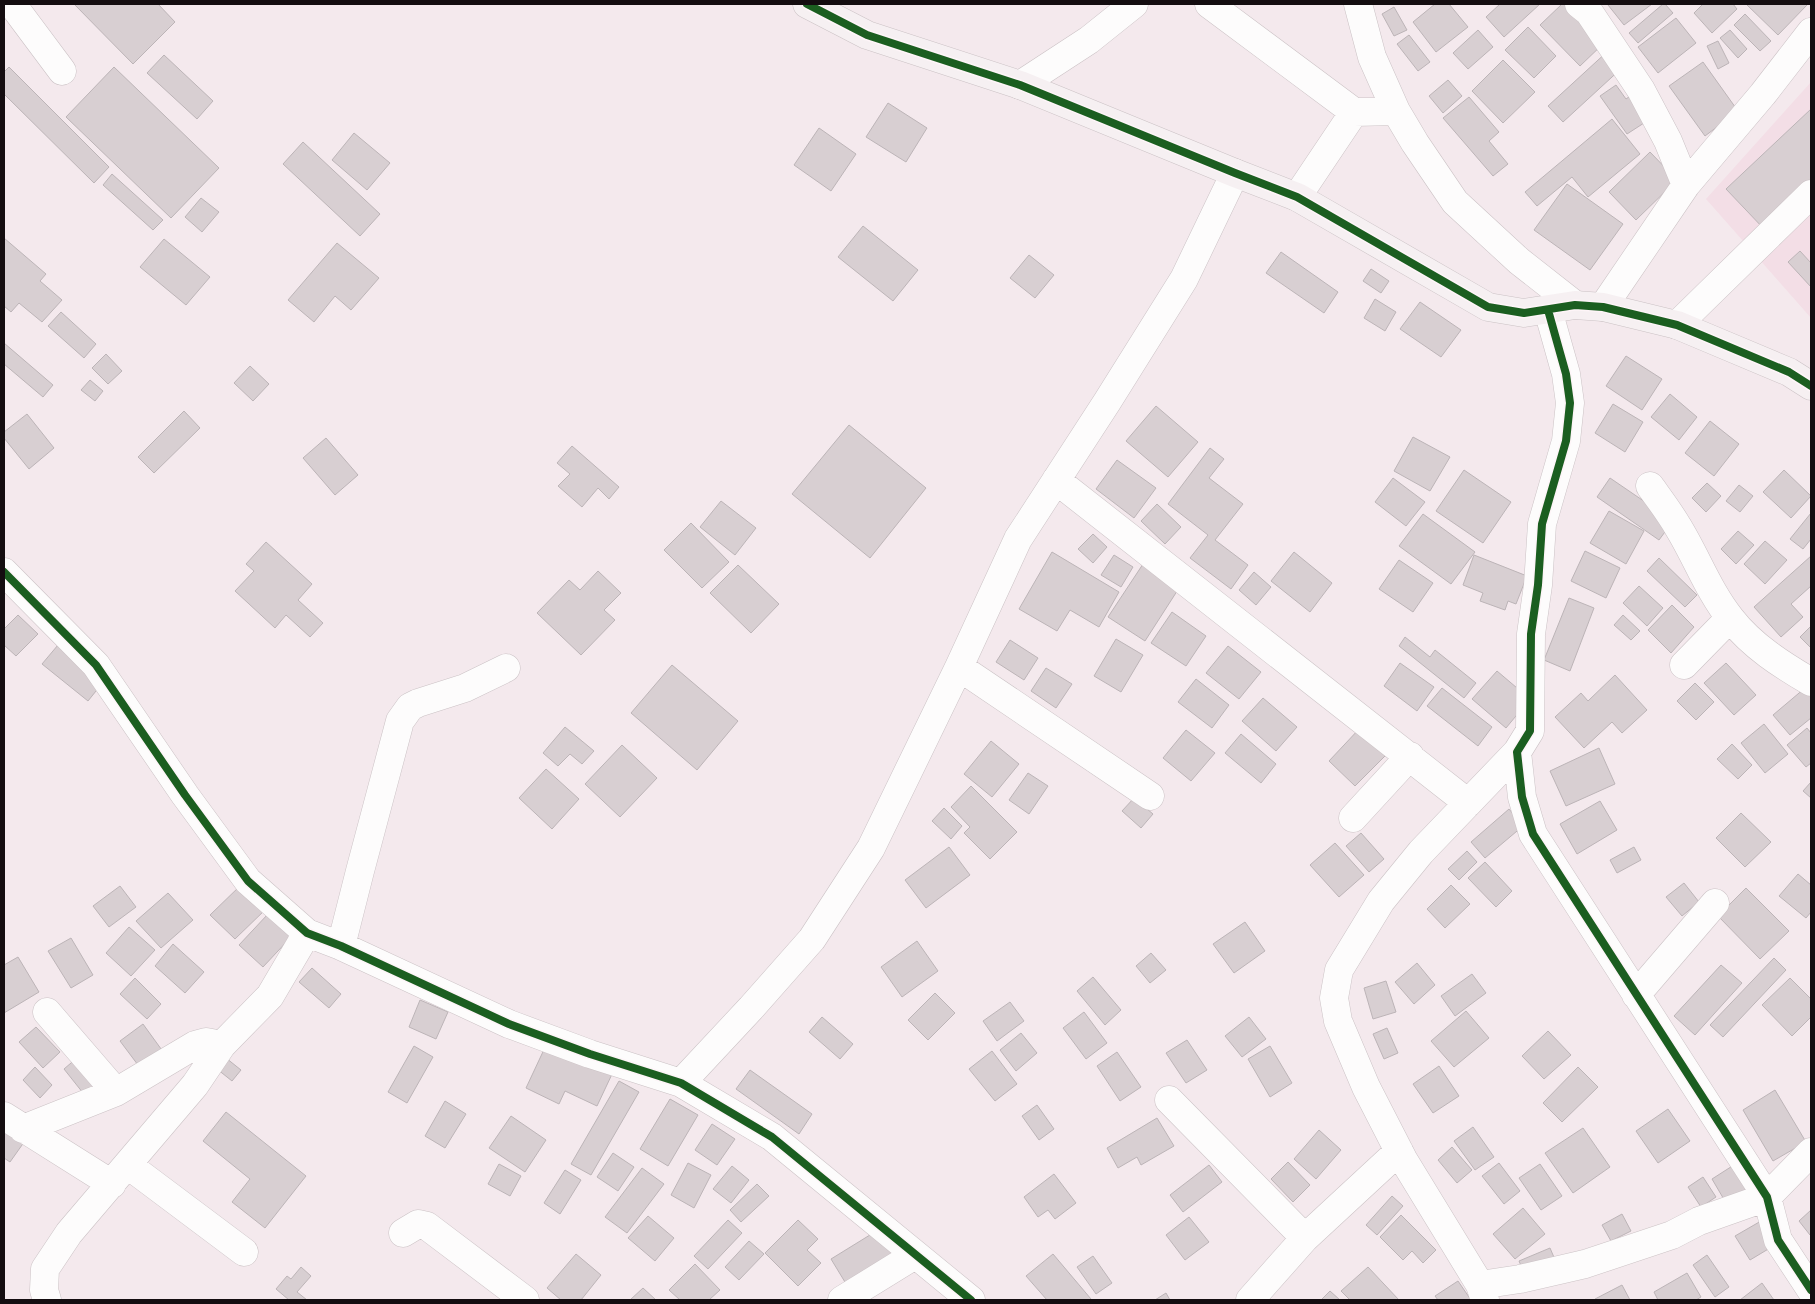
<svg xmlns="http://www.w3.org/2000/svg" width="1815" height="1304" viewBox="0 0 1815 1304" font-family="'Roboto Condensed',sans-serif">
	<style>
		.built { fill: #f3dee6 }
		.building { fill: #d8cfd2; stroke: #bcb4b7 }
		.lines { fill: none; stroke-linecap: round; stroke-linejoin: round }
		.street-casing { stroke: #cbc2c5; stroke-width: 29 }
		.secondary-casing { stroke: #cbc2c5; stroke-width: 29 }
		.street { stroke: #fdfcfc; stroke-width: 28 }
		.secondary { stroke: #f6f0f2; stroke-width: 28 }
		.cycleway-casing { stroke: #fef5f8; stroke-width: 11 }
		.cycleway { stroke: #1b5e20; stroke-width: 8 }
	</style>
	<rect width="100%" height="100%" fill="#f4e9ed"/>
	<!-- built -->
	<path class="built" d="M1811,82V318L1706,199Z"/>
	<!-- building -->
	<path class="building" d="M74,4H158L175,22L133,64Z
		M1435,4H1449L1468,27L1436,52L1413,22Z
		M1500,4H1540L1504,37L1486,17Z
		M1562,4H1568L1605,42L1580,66L1540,25Z
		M1611,4H1652L1624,25L1608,5Z
		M1663,4H1665L1673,13L1638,43L1629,33Z
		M1703,4H1733L1737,9L1712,33L1694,13Z
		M1746,4H1805L1807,5L1778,35Z
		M1394,7L1407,30L1394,36L1382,14Z
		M1745,14L1771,41L1760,51L1734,25Z
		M1676,18L1696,43L1658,73L1638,47Z
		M1528,27L1556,56L1534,78L1505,50Z
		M1478,30L1493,47L1468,69L1453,53Z
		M1730,30L1747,49L1738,58L1720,38Z
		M1409,35L1430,62L1418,71L1397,44Z
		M1718,41L1729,63L1718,69L1707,46Z
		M1609,50L1624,66L1563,122L1548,106Z
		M164,55L213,101L197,119L147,73Z
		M1503,60L1535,92L1503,123L1472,91Z
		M1703,62L1738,111L1705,136L1669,86Z
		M9,67L109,167L94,183L4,94V72Z
		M114,67L219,168L171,218L66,117Z
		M1448,80L1462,96L1443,113L1429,96Z
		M1616,85L1626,99L1633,94L1644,123L1627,134L1600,96Z
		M1469,97L1499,132L1489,141L1508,164L1493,176L1443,118Z
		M888,103L927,128L906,162L866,137Z
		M1811,109V186L1765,230L1726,189Z
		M1612,119L1640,154L1588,197L1572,177L1537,206L1525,192Z
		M819,128L856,154L831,191L794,165Z
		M354,133L390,163L367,190L332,160Z
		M303,142L380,214L360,236L283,164Z
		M1650,152L1677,180L1636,220L1609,192Z
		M112,174L163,220L153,230L103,185Z
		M1567,184L1623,224L1590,270L1534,230Z
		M201,198L219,212L202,232L185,217Z
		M863,226L918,270L893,301L838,257Z
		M4,238L46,274L40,281L62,300L42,322L19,303L11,312L4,306Z
		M164,239L210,277L186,305L140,267Z
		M337,243L379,278L351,310L335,296L314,322L288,300Z
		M1800,251L1811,263V287L1788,262Z
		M1281,252L1338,292L1324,313L1266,273Z
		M1029,255L1054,275L1035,298L1010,278Z
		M1371,269L1389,281L1381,293L1363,281Z
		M1375,299L1396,312L1385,331L1364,318Z
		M1420,302L1461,330L1441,357L1400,329Z
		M61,312L96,344L84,358L48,326Z
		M4,343L53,385L43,397L4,364Z
		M106,354L122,371L108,384L92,368Z
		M1626,356L1662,379L1642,410L1606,386Z
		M250,366L269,384L253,401L234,383Z
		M90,380L103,391L95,401L81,390Z
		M1670,394L1697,417L1679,440L1651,417Z
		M1613,404L1643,422L1625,452L1595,433Z
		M1156,406L1198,442L1168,477L1126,441Z
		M184,411L200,428L154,473L138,457Z
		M27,414L54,448L29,469L4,438V432Z
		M1710,421L1739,444L1714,476L1685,453Z
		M849,425L926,488L870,558L792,494Z
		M1413,437L1450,457L1430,491L1394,471Z
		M326,438L358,475L335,495L303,458Z
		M572,446L619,487L609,499L598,488L582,507L558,486L570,474L557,463Z
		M1210,448L1224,459L1209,478L1243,504L1215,540L1248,565L1231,589L1190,558L1208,535L1168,504Z
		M1117,460L1156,488L1134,518L1096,489Z
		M1464,470L1511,502L1483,543L1436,511Z
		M1784,470L1811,496L1791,518L1763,492Z
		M1393,478L1425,502L1406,526L1375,502Z
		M1610,478L1673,521L1659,540L1597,497Z
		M1707,483L1721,496L1706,512L1692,498Z
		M1739,485L1753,496L1740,512L1726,501Z
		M721,501L756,528L735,555L700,527Z
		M1157,504L1181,527L1165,544L1141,521Z
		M1609,511L1644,531L1626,564L1590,543Z
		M1811,513V539L1803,549L1790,539Z
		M1423,514L1475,552L1451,584L1399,546Z
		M691,523L729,562L702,588L664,550Z
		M1738,531L1754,545L1736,564L1721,549Z
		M1093,534L1107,547L1093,563L1078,549Z
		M1765,541L1787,560L1765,584L1744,564Z
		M266,542L312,584L298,600L323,623L310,637L286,615L275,628L235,591L254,571L246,564Z
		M1585,551L1620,568L1606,598L1571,581Z
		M1052,552L1119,592L1099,627L1070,610L1057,631L1019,609Z
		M1294,552L1332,583L1310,612L1271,581Z
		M1114,555L1133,567L1121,587L1101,575Z
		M1474,555L1527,576L1516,604L1508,601L1505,610L1480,601L1483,593L1463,585Z
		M1811,556V586L1791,604L1803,617L1781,637L1754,607Z
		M1659,558L1697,595L1685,607L1647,571Z
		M1399,560L1433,583L1413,612L1379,589Z
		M1145,561L1181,585L1145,641L1108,617Z
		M738,565L779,604L751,633L710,593Z
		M598,571L621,593L604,610L615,620L581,655L537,613L569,580L580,590Z
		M1254,572L1271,587L1256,605L1239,590Z
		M1639,586L1663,608L1647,626L1623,603Z
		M1569,598L1594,608L1570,671L1544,660Z
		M1672,605L1694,627L1671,653L1648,630Z
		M1172,612L1206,636L1186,666L1151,643Z
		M18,615L38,634L16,656L4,645V629Z
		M1623,615L1640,631L1631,640L1614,625Z
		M1811,626V648L1800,637Z
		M1405,637L1430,657L1435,650L1476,683L1464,698L1399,646Z
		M1116,639L1143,655L1121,692L1094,676Z
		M1010,640L1038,658L1024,680L996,662Z
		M58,645L104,681L88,701L42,664Z
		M1228,646L1261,672L1239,699L1206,673Z
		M1400,663L1434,687L1417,711L1384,686Z
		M1726,663L1756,695L1734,715L1704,683Z
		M672,665L738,721L697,770L631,713Z
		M1046,668L1072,684L1056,708L1031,691Z
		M1497,671L1530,699L1506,728L1472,699Z
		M1615,675L1647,710L1622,733L1612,722L1584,748L1555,717L1581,693L1588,701Z
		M1196,679L1229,705L1212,728L1178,702Z
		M1695,683L1714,702L1696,720L1677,701Z
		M1442,688L1492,727L1478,746L1427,706Z
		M1805,688L1811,695V718L1790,735L1773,715Z
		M1263,698L1297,727L1276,751L1242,721Z
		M1764,724L1788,754L1765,773L1741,743Z
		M565,727L594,751L582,764L570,754L558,766L543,753Z
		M1360,728L1387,754L1355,786L1329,761Z
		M1807,728L1811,733V763L1806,767L1787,745Z
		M1186,730L1215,753L1191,781L1163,758Z
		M1241,734L1276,764L1261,783L1225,753Z
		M991,741L1019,764L992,797L964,774Z
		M1732,744L1752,765L1738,779L1717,759Z
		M622,745L657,778L620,817L585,784Z
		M1599,748L1615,784L1566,806L1550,771Z
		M546,769L579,799L552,829L519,798Z
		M1028,773L1048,786L1029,814L1009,800Z
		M1811,782V798L1803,791Z
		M971,786L1017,832L990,859L964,833L970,827L951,807Z
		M1134,798L1153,814L1141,828L1122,811Z
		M1600,801L1617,830L1577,854L1560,824Z
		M944,808L962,826L951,839L932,821Z
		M1509,809L1523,826L1485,858L1471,842Z
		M1741,813L1771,842L1745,867L1716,838Z
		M1361,833L1384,859L1369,872L1346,846Z
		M1335,843L1364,875L1339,897L1310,865Z
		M949,847L970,875L926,908L905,880Z
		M1634,847L1641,860L1617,873L1610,860Z
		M1467,851L1477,862L1459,880L1448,869Z
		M1485,862L1512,891L1496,907L1468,878Z
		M1798,874L1811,885V912L1806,918L1779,896Z
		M1684,883L1699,902L1682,916L1666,897Z
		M242,884L266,909L235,939L210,915Z
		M1451,885L1470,904L1445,928L1427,909Z
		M120,886L136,907L109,927L93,906Z
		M1746,888L1789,931L1760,959L1718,916Z
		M168,893L193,920L161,948L136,921Z
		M268,914L292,936L263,967L239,945Z
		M1245,922L1265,951L1234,973L1213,944Z
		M129,927L155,950L131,976L106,953Z
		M71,938L93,975L71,988L48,951Z
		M917,941L938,971L902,997L881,967Z
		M173,944L204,972L185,993L155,966Z
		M1151,953L1166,970L1150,983L1136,966Z
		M18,957L39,992L4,1013V965Z
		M1774,958L1786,970L1723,1037L1710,1025Z
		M1417,963L1435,985L1414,1004L1395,982Z
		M1721,965L1742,983L1695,1035L1674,1016Z
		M312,968L341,994L329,1008L299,982Z
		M1472,974L1486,993L1455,1016L1441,996Z
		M1093,977L1121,1010L1105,1025L1077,991Z
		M135,978L161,1004L147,1019L120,994Z
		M1790,978L1811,999V1017L1792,1036L1762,1005Z
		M1386,981L1396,1012L1373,1019L1364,988Z
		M935,993L955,1013L928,1040L908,1020Z
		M420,1000L448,1012L436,1039L409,1027Z
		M1010,1002L1024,1021L997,1041L983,1021Z
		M1466,1011L1489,1038L1454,1067L1431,1041Z
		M1084,1012L1107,1043L1086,1059L1063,1028Z
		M822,1017L853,1044L840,1059L809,1032Z
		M1249,1017L1266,1039L1242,1057L1225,1036Z
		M143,1024L164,1053L141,1069L120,1041Z
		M36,1027L60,1052L43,1068L19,1042Z
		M1387,1028L1398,1053L1384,1059L1373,1034Z
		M1548,1031L1571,1055L1544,1079L1522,1056Z
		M1021,1033L1037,1053L1016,1071L1000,1050Z
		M1187,1040L1207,1070L1186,1083L1166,1053Z
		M548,1041L613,1072L597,1106L565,1091L559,1104L526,1088Z
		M414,1046L433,1057L407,1103L388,1092Z
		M1270,1046L1292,1083L1270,1097L1248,1059Z
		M992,1051L1017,1084L995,1101L969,1069Z
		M1117,1052L1141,1087L1120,1101L1097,1066Z
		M78,1057L102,1086L87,1098L64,1069Z
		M226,1058L241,1070L232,1081L217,1069Z
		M1439,1066L1459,1096L1433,1113L1413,1084Z
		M35,1067L52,1085L40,1098L23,1080Z
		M1578,1067L1598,1087L1562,1122L1543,1103Z
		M750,1070L812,1114L799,1134L736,1089Z
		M619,1081L639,1092L591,1175L571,1164Z
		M1775,1090L1806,1142L1773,1161L1743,1110Z
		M670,1099L698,1115L668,1166L640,1149Z
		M445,1101L466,1114L445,1148L425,1136Z
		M1037,1105L1054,1129L1039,1140L1022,1116Z
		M1668,1109L1690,1141L1658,1163L1636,1131Z
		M226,1112L306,1176L265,1228L232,1202L250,1179L203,1141Z
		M511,1116L546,1140L525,1172L489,1148Z
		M1157,1118L1174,1146L1141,1165L1137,1157L1118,1168L1107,1148Z
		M4,1122L27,1138L10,1162L4,1158Z
		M712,1124L735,1139L717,1165L695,1150Z
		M1473,1127L1494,1157L1475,1170L1454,1141Z
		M1583,1128L1610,1167L1573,1193L1545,1153Z
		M1319,1130L1341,1150L1316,1179L1294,1159Z
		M1452,1147L1472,1170L1457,1183L1438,1160Z
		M613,1153L634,1167L618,1191L597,1177Z
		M1288,1162L1310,1185L1293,1202L1271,1179Z
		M688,1163L711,1175L694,1208L671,1195Z
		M1499,1163L1520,1191L1504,1204L1482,1176Z
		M1737,1163L1755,1191L1729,1208L1712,1179Z
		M499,1164L521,1176L510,1196L488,1184Z
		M1540,1164L1562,1196L1541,1210L1519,1178Z
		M1209,1165L1222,1182L1183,1212L1170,1195Z
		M732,1166L749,1180L731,1203L713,1189Z
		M642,1168L664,1184L627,1233L605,1217Z
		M565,1170L581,1180L560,1214L544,1203Z
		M1054,1174L1076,1203L1055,1219L1048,1210L1038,1217L1024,1197Z
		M1703,1177L1716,1197L1701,1207L1688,1187Z
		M757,1184L769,1196L741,1222L730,1210Z
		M1392,1196L1403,1206L1377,1235L1366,1225Z
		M1523,1208L1545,1234L1515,1259L1493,1234Z
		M1811,1210V1233L1810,1235L1799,1221Z
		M1622,1214L1631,1231L1611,1241L1602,1225Z
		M1401,1215L1436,1250L1423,1263L1412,1251L1403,1260L1380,1237Z
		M648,1216L674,1238L655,1261L628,1238Z
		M1189,1217L1209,1242L1185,1260L1166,1235Z
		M728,1220L742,1233L708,1269L694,1256Z
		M798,1220L818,1239L807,1250L821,1263L798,1286L765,1253Z
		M1761,1221L1775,1245L1750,1260L1735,1236Z
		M878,1230L895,1257L848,1287L831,1259Z
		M749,1241L764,1254L739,1280L725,1267Z
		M1550,1248L1556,1262L1525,1275L1519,1261Z
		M576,1254L601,1275L581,1300H561L547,1288Z
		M1053,1254L1091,1299L1089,1300H1047L1026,1276Z
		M1707,1255L1729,1287L1715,1297L1693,1265Z
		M1093,1256L1112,1283L1096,1294L1077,1267Z
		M695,1264L720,1290L709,1300H680L669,1290Z
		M301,1267L311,1276L297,1292L307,1300H289L276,1289L287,1276L291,1279Z
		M1368,1267L1399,1300H1350L1341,1291Z
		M1687,1273L1701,1297L1696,1300H1658L1654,1292Z
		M1458,1281L1471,1300H1438L1435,1296Z
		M1762,1283L1774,1300H1740Z
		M1622,1285L1630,1300H1595V1299Z
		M643,1288L656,1300H630Z
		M1330,1291L1340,1300H1321Z
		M1166,1293L1170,1300H1155Z"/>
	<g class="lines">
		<defs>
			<path id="street" d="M12,4L62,71
				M1209,4L1354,112L1396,111
				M1358,4L1372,57L1396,111L1415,143L1455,202L1519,261L1575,305
				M1579,4L1589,12L1641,90L1668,141L1686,185
				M1020,85L1089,40L1134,4
				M1297,197L1354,112
				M1603,307L1686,185L1763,94L1811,32
				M1548,310L1566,374L1570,403L1566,441L1542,524L1538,585L1531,634L1530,731L1517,752L1522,797L1533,834L1767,1197L1778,1240L1811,1290
				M1677,325L1811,194
				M1056,480L1468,803
				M1650,486C1660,500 1670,513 1678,527C1696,556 1709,592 1731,619C1752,646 1782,665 1811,682
				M4,572L96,665L185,795L248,881L307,933L341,946L509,1024L590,1054L681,1083L772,1137L971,1300
				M1684,665L1730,618
				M959,667L1150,796
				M1353,818L1410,756
				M341,946L360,871L400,721L410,707L418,703L465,688L506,668
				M1636,995L1715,903
				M47,1012L116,1092
				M681,1083L751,1008L812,939L871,848L959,667L1018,539L1107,402L1184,279L1235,173
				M1169,1100L1305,1238
				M4,1116L112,1184
				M23,1129L116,1092L195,1045L206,1042L222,1045
				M128,1165L244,1252
				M403,1233L418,1224L427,1226L525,1300
				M1480,1285L1520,1279L1585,1264L1672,1235L1699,1221L1767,1197L1811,1152
				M47,1300L44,1290L45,1269L69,1233L195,1085L222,1045L270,996L307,933
				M842,1300L915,1255
				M1250,1300L1305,1238L1399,1151
				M1485,1300L1480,1285L1403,1159L1366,1087L1338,1021L1334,998L1339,970L1381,901L1421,852L1517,752"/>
			<path id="secondary" d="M807,4L867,35L1020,85L1235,173L1297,197L1488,307L1524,313L1575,305L1603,307L1677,325L1789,372L1811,386"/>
		</defs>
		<!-- street casing -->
		<use href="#street" class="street-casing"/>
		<!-- secondary casing -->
		<use href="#secondary" class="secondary-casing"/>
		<!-- street -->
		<use href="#street" class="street"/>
		<!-- secondary -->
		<use href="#secondary" class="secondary"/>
		<defs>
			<path id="cycleway" d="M807,4L867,35L1020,85L1235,173L1297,197L1488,307L1524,313L1575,305L1603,307L1677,325L1789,372L1811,386
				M1548,310L1566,374L1570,403L1566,441L1542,524L1538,585L1531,634L1530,731L1517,752L1522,797L1533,834L1767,1197L1778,1240L1811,1290
				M4,572L96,665L185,795L248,881L307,933L341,946L509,1024L590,1054L681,1083L772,1137L971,1300"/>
		</defs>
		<!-- cycleway casing -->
		<use href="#cycleway" class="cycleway-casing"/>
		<!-- cycleway -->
		<use href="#cycleway" class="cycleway"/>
	</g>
	<!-- border -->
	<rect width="1815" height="1304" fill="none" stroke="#140d10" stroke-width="10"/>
</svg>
